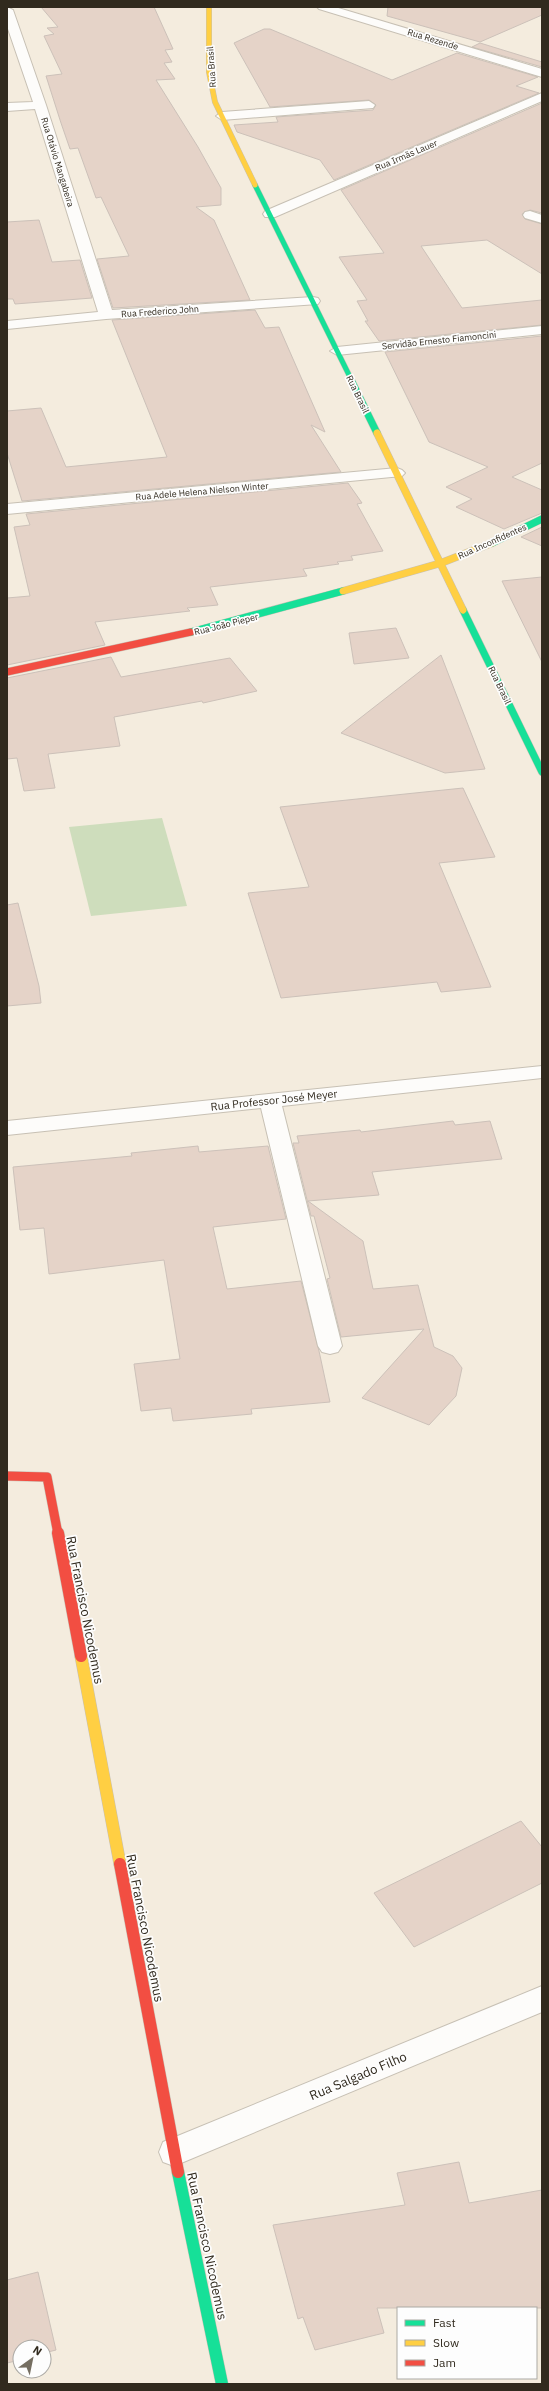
<svg xmlns="http://www.w3.org/2000/svg" width="549" height="2391" viewBox="0 0 549 2391" font-family="'IBM Plex Sans',sans-serif">
	<style>
		.green { fill: #ceddbc }
		.building { fill: #e5d3c8; stroke: #ccc1b9 }
		.lines { fill: none; stroke-linecap: round; stroke-linejoin: round }
		.street-casing { stroke: #c7c0b4; stroke-width: 2 }
		.fast-far2-casing { stroke: #c7c0b4; stroke-width: 6 }
		.fast-far1-casing { stroke: #c7c0b4; stroke-width: 8 }
		.fast-casing { stroke: #c7c0b4; stroke-width: 13 }
		.slow-far2-casing { stroke: #c7c0b4; stroke-width: 6 }
		.slow-far1-casing { stroke: #c7c0b4; stroke-width: 8 }
		.slow-casing { stroke: #c7c0b4; stroke-width: 13 }
		.jam-far2-casing { stroke: #c7c0b4; stroke-width: 8 }
		.jam-far1-casing { stroke: #c7c0b4; stroke-width: 10 }
		.jam-casing { stroke: #c7c0b4; stroke-width: 13 }
		.street { fill: #fdfcfa; fill-rule: evenodd }
		.fast-far2 { stroke: #16e098; stroke-width: 5 }
		.fast-far1 { stroke: #16e098; stroke-width: 7 }
		.fast { stroke: #16e098; stroke-width: 12 }
		.slow-far2 { stroke: #ffcf43; stroke-width: 5 }
		.slow-far1 { stroke: #ffcf43; stroke-width: 7 }
		.slow { stroke: #ffcf43; stroke-width: 12 }
		.jam-far2 { stroke: #f24e42; stroke-width: 7 }
		.jam-far1 { stroke: #f24e42; stroke-width: 9 }
		.jam { stroke: #f24e42; stroke-width: 12 }
		.labels { text-anchor: middle; dominant-baseline: central; stroke-width: 3.5; stroke-linejoin: round; paint-order: stroke }
		.far-street-label { font-size: 9px; fill: #312a1e; stroke: #fdfdfd }
		.street-label { font-size: 11px; fill: #312a1e; stroke: #fdfdfd }
		.near-street-label { font-size: 13px; fill: #312a1e; stroke: #fdfdfd }
	</style>
	<rect width="100%" height="100%" fill="#f4ecde"/>
	<!-- green -->
	<path class="green" d="M162,818L187,906L91,916L69,827Z"/>
	<!-- building -->
	<path class="building" d="M41,7H154L173,49L165,50L172,62L164,63L175,79L156,80L198,147L221,188V205L196,207L214,220L250,300L113,308L97,259L129,256L101,197L96,198L78,148L70,149L61,123L46,76L62,74L44,36L54,34L47,28L58,27Z
		M388,7H542V15L480,42L387,16Z
		M264,29H270L392,80L457,53L538,77L516,86L539,93L334,180L320,160L237,132L234,125L278,122L276,117L373,110L376,105L369,100L270,107L234,43Z
		M480,43L542,62V67L472,47Z
		M542,103V213L530,210L522,214L525,219L542,224V274L487,240L421,246L462,308L542,300V325L379,341L365,321H368L357,301L367,300L339,257L384,253L341,190Z
		M39,220L52,262L80,260L92,298L15,304L13,299H7V222Z
		M255,310L265,328L279,327L325,432L311,425L341,472L22,501L7,453V411L41,408L66,467L167,457L112,320Z
		M542,336V463L512,477L542,490V513L504,529L456,507L472,499L446,487L488,467L429,442L385,352Z
		M348,483L362,503L357,504L383,551L351,556L353,560L337,562L339,564L303,569L307,576L210,587L218,605L187,608L190,611L95,622L105,645L7,665V598L30,596L14,527L30,525L26,514Z
		M542,527V546L521,537Z
		M542,577V662L502,581Z
		M396,628L409,658L354,664L349,633Z
		M441,655L485,769L445,773L341,733Z
		M111,657L121,677L230,658L257,691L203,703L202,701L114,717L120,746L48,754L55,788L24,791L17,758L7,759V678Z
		M463,788L495,857L439,863L491,987L441,992L437,982L281,998L248,893L309,887L280,807Z
		M18,903L39,986L41,1003L7,1006V905Z
		M453,1121L455,1125L490,1121L502,1159L372,1172L379,1195L308,1201L363,1241L373,1289L418,1285L434,1347L453,1356L462,1368L456,1396L429,1425L362,1398L424,1329L341,1337L327,1279L330,1278L314,1216H311L293,1143H299L297,1136L360,1130L361,1132Z
		M198,1146L199,1152L268,1146L286,1219L213,1227L227,1289L301,1281L319,1351L330,1402L251,1409L252,1414L173,1421L171,1408L141,1411L134,1364L180,1359L164,1260L49,1274L44,1228L20,1230L13,1167L132,1156L131,1153Z
		M521,1821L542,1847V1883L414,1947L374,1893Z
		M459,2162L469,2203L542,2190V2308H377L384,2333L315,2350L303,2317L298,2319L273,2225L405,2205L397,2173Z
		M38,2272L56,2350L44,2353V2347H20V2360L7,2363V2280Z"/>
	<g class="lines">
		<defs>
			<path id="street" d="M7,7L13,10L46,105L112,310L313,297L318,298L320,301L318,304L106,319L7,329V321L98,312L35,109L7,111V103L33,102L7,26Z
				M317,7H335L542,69V77L319,9Z
				M542,93V101L275,217H265L263,214L265,211Z
				M369,101L375,105L373,108L222,120L216,116L222,112Z
				M530,211L542,215V223L525,218L523,215L525,212Z
				M542,326V334L337,355L330,351L337,347Z
				M397,468L402,470L405,473L402,476L7,514V504Z
				M542,1066V1078L282,1106L342,1346L338,1352L330,1354L322,1352L318,1346L261,1108L7,1135V1121Z
				M542,1986V2012L174,2166L163,2162L159,2152L163,2142Z"/>
			<path id="fast-far2" d="M255,185L352,381"/>
			<path id="fast-far1" d="M351,380L377,433
				M492,543L542,519
				M463,610L542,772
				M191,632L343,591"/>
			<path id="fast" d="M178,2172L222,2384"/>
			<path id="slow-far2" d="M209,7V72L215,102L255,185"/>
			<path id="slow-far1" d="M377,433L463,610
				M343,591L441,563L492,543"/>
			<path id="slow" d="M81,1656L120,1864"/>
			<path id="jam-far2" d="M7,672L191,632"/>
			<path id="jam-far1" d="M7,1476L47,1477L58,1534"/>
			<path id="jam" d="M58,1533L81,1656
				M120,1864L178,2172"/>
		</defs>
		<!-- street casing -->
		<use href="#street" class="street-casing"/>
		<!-- fast-far2 casing -->
		<use href="#fast-far2" class="fast-far2-casing"/>
		<!-- fast-far1 casing -->
		<use href="#fast-far1" class="fast-far1-casing"/>
		<!-- fast casing -->
		<use href="#fast" class="fast-casing"/>
		<!-- slow-far2 casing -->
		<use href="#slow-far2" class="slow-far2-casing"/>
		<!-- slow-far1 casing -->
		<use href="#slow-far1" class="slow-far1-casing"/>
		<!-- slow casing -->
		<use href="#slow" class="slow-casing"/>
		<!-- jam-far2 casing -->
		<use href="#jam-far2" class="jam-far2-casing"/>
		<!-- jam-far1 casing -->
		<use href="#jam-far1" class="jam-far1-casing"/>
		<!-- jam casing -->
		<use href="#jam" class="jam-casing"/>
		<!-- street -->
		<use href="#street" class="street"/>
		<!-- fast-far2 -->
		<use href="#fast-far2" class="fast-far2"/>
		<!-- fast-far1 -->
		<use href="#fast-far1" class="fast-far1"/>
		<!-- fast -->
		<use href="#fast" class="fast"/>
		<!-- slow-far2 -->
		<use href="#slow-far2" class="slow-far2"/>
		<!-- slow-far1 -->
		<use href="#slow-far1" class="slow-far1"/>
		<!-- slow -->
		<use href="#slow" class="slow"/>
		<!-- jam-far2 -->
		<use href="#jam-far2" class="jam-far2"/>
		<!-- jam-far1 -->
		<use href="#jam-far1" class="jam-far1"/>
		<!-- jam -->
		<use href="#jam" class="jam"/>
	</g>
	<g class="labels">
		<!-- far-street labels -->
		<g class="far-street-label">
			<text transform="translate(433 39) rotate(17)">Rua Rezende</text>
			<text transform="translate(211 67) rotate(-94)">Rua Brasil</text>
			<text transform="translate(406 155) rotate(-23)">Rua Irmãs Lauer</text>
			<text transform="translate(58 162) rotate(73)">Rua Otávio Mangabeira</text>
			<text transform="translate(160 311) rotate(-4)">Rua Frederico John</text>
			<text transform="translate(439 340) rotate(-6)">Servidão Ernesto Fiamoncini</text>
			<text transform="translate(358 394) rotate(64)">Rua Brasil</text>
			<text transform="translate(202 491) rotate(-5)">Rua Adele Helena Nielson Winter</text>
			<text transform="translate(492 541) rotate(-24)">Rua Inconfidentes</text>
			<text transform="translate(226 624) rotate(-14)">Rua João Pieper</text>
			<text transform="translate(500 685) rotate(64)">Rua Brasil</text>
		</g>
		<!-- street labels -->
		<g class="street-label">
			<text transform="translate(274 1100) rotate(-6)">Rua Professor José Meyer</text>
		</g>
		<!-- near-street labels -->
		<g class="near-street-label">
			<text transform="translate(85 1610) rotate(79)">Rua Francisco Nicodemus</text>
			<text transform="translate(145 1928) rotate(79)">Rua Francisco Nicodemus</text>
			<text transform="translate(358 2076) rotate(-23)">Rua Salgado Filho</text>
			<text transform="translate(207 2246) rotate(78)">Rua Francisco Nicodemus</text>
		</g>
	</g>
	<!-- border -->
	<rect width="549" height="2391" fill="none" stroke="#312a1e" stroke-width="16"/>
	<!-- legend -->
	<rect x="397" y="2307" width="140" height="72" fill="#fdfdfd" stroke="#aba9a4"/>
	<rect x="405" y="2320" width="20" height="6" fill="#16e098" stroke="#aba9a4"/>
	<text x="433" y="2327" font-size="12" fill="#312a1e">Fast</text>
	<rect x="405" y="2340" width="20" height="6" fill="#ffcf43" stroke="#aba9a4"/>
	<text x="433" y="2347" font-size="12" fill="#312a1e">Slow</text>
	<rect x="405" y="2360" width="20" height="6" fill="#f24e42" stroke="#aba9a4"/>
	<text x="433" y="2367" font-size="12" fill="#312a1e">Jam</text>
	<!-- north arrow -->
	<g transform="translate(32 2359) rotate(33)"><circle r="19" fill="#fdfdfd" stroke="#aba9a4"/>
	<path d="M0-3L7 15L0 10L-7 15Z" fill="#756e61"/>
	<text y="-6" font-size="11" font-weight="bold" text-anchor="middle" fill="#312a1e">N</text>
	</g>
</svg>
